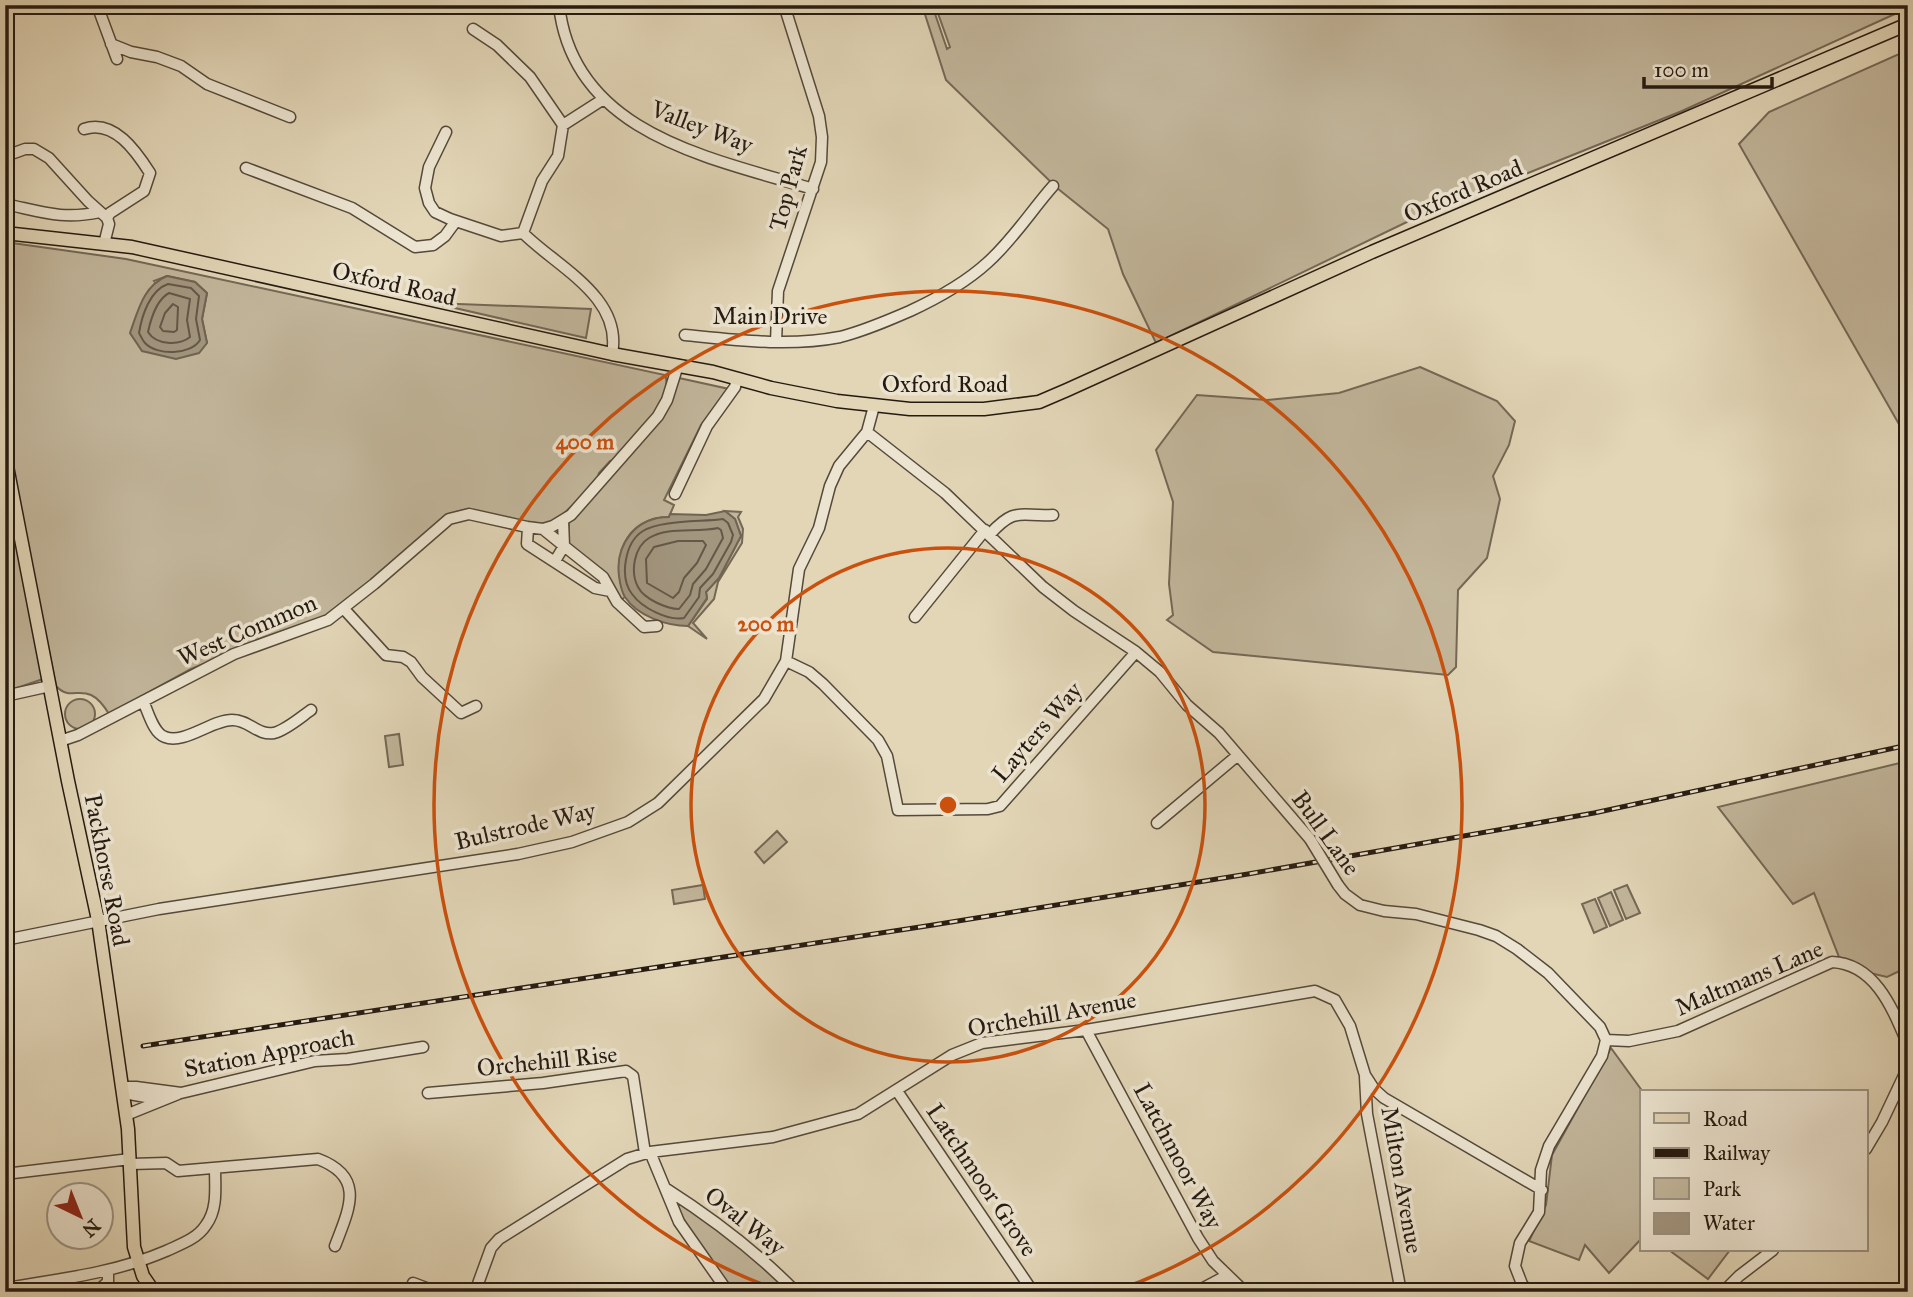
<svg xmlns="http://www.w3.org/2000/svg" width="1913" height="1297" viewBox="0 0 1913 1297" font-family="'IM FELL Great Primer',serif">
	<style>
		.green { fill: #c2b69b; stroke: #746856; stroke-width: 2; fill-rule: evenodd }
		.water { fill: #a2967f; stroke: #706453; stroke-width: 2 }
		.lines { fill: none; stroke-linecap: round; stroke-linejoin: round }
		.shore { stroke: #645848; stroke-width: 2 }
		.minor-casing { stroke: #54493a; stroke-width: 13 }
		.major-casing { stroke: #251a11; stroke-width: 15 }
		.minor { stroke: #ece4d0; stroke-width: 10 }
		.major { stroke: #e2d6b7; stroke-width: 12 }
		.rail-casing { stroke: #251a11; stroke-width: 5 }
		.rail { stroke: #ece4d0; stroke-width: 2.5; stroke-dasharray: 8; stroke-linecap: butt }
		.minor-bridge-casing { stroke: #54493a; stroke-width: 13; stroke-linecap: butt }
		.minor-bridge { stroke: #ece4d0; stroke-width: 10 }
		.ring { fill: none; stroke: #cb500d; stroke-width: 3.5 }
		.labels { text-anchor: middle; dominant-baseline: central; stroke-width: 7; stroke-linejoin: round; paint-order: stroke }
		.street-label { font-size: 24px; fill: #251a11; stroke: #ece4d0 }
		.centre { fill: #cb500d; stroke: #ece4d0; stroke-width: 3.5 }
		.ring-label { font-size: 21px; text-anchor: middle; font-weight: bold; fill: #cb500d; stroke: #ece4d0; stroke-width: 7; stroke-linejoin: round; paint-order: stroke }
	</style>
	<rect width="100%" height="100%" fill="#e2d6b7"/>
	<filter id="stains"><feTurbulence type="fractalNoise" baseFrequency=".00286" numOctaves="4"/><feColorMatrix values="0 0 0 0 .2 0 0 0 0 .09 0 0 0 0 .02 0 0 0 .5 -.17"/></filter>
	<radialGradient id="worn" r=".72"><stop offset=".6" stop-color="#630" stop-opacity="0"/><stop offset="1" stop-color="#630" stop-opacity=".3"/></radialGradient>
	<!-- green -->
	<path class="green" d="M922,5H932L947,49L950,47L935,5H1908V8L1682,111L1411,220L1156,343L1123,274L1108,229L1057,188L946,80Z
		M1908,50V440L1739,144L1769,112Z
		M5,242L126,259L665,375C675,398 633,440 618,458L610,461L599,473L596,483L557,520L542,525L462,512L328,615L191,669L109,714C86,676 73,705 56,686L5,432ZM167,276L195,282L207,293L202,319L207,343L154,281Z
		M433,303L591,309L586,338Z
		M1420,367L1497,401L1515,421L1509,445L1493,476L1500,499L1487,558L1458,590L1456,667L1448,675L1213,652L1167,620L1173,615L1169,584L1173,502L1156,450L1197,395L1267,400L1339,393Z
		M679,378L729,389L701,425L664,500L674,505L669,517C624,517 610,560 625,597L621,600L568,544L569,521L658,420Z
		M5,488L43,679L5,692Z
		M725,511L741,512L738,517L743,529L742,543L718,582L714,599L693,623L707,639L688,626L707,599L706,592L719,578L741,536L735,519Z
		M65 714a15 15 0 1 1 30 0a15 15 0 1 1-30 0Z
		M399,734L403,765L389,767L385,736Z
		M1908,761V967L1887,977L1870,973L1839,957L1814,893L1793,904L1718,807Z
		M777,831L787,842L764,863L755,852Z
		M703,885L705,899L674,904L672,890Z
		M1627,885L1640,913L1626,919L1614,890Z
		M1611,892L1623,920L1610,926L1598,898Z
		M1595,899L1607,927L1594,933L1582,904Z
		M1611,1048L1643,1092L1642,1238L1609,1273L1585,1245L1579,1260L1529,1241L1546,1205L1552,1155Z
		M677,1202H680L744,1250L789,1292H733L706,1256L675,1205Z
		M1669,1250H1730L1708,1279Z"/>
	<!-- water -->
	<path class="water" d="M167,276L195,282L207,293L202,319L207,343L199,353L176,359L142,351L130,333C138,311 143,286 167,276Z
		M725,511L735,519L741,536L719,578L706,592L707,598L688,626C667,626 637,616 625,597C621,591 620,583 619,576C615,544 636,517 669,517L670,514L706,515Z"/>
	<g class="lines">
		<!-- shore -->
		<path class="shore" d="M168,284L191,288L199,296L196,319L200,340C191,355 157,356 145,343C142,340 141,336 139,333C142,315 150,290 168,284Z
			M169,293L190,299L187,320L190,337C179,346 156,345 148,332C151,318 156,300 169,293Z
			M173,304L178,307L177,330L174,332L163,331L160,327L165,313Z
			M723,519L728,523L733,535L731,542L713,574L700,588L699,597L684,618C668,621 642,608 632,594C619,577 625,542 643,531C660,520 702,522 723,519Z
			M718,528L721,530L723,538L706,569L693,584L690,595L679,609C667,609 644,599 638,587C630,572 634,547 649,538C668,526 696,533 718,528Z
			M678,541H703L706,545L697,563L684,578L679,592L673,598L647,583L646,559L654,547Z"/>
		<defs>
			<path id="minor" d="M97,5L117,59
				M559,5C573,134 711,158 813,189
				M473,29L497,45L530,77L563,125
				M111,44L131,52L157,57L181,66L207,84L290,117
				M563,125L558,156L542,181L523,233C557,267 623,297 612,354
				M563,125L602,100
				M84,129C114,119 136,151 150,173L144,191L110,213L107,218
				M446,132L429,167L425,188L429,203L435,212L450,219L501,236L523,233
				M14,153L25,149H34L49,158L88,201L107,218L109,224L104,244
				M246,168L352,208L415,247L433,245L445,236L456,221
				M5,204C43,212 62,220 100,212
				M685,335C736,340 789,347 840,337C864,331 887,321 910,311C938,298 964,284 987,263C1012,241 1031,211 1053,186
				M776,342L778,291L821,162L822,137L819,116L784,5
				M867,432L945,493L1043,587L1074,611L1136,652L1160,672L1187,705L1219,733L1310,839
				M675,494L707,426L735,387L737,378
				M563,521L564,546L603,577L617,602L644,627L657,626
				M528,528L527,544L595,588L610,591
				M543,529L564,546L555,561
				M990,534C1016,506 1019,517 1053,515
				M344,609L386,655L403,657L411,662L422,677L461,713L476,706
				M915,617L985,530
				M786,661L809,672L823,684L878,740L887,756L898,810L988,809L1000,806L1136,652
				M5,696L50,686
				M143,701C148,711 153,733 165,737C184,745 213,719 233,720C249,720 258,736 274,733C286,730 301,717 311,710
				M60,741L78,735L234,654L328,620L374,584L449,519L469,514L527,527L543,529L553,526L571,515L658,416L667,400L678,365
				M1157,823L1238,755
				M1338,885L1345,894L1360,905L1384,911L1416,914L1479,930L1496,936L1517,949L1548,973L1600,1027L1606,1040L1602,1056L1549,1146L1541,1170L1539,1212L1520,1243L1515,1266L1522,1284L1528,1292
				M5,940L159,909L518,854L572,842L628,822L658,803L764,699L786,661L799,569L819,528L830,486L839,466L867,432L874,406
				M1086,1030L1198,1238L1213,1261L1245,1292
				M1606,1040L1629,1041L1678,1031L1832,962C1876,964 1893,1010 1908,1045
				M1365,1077L1367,1114L1401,1292
				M122,1087H136L181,1093L315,1061L348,1059L423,1047
				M897,1091L1033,1292
				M124,1093L146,1097L161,1096
				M428,1093L543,1083L626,1071L633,1076L645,1153
				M126,1115L178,1094
				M1866,1149L1882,1122L1908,1067
				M650,1152L679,1222L728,1292
				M131,1164L166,1163L178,1171L318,1159C366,1177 349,1209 335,1246
				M5,1174L130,1159
				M665,1188C712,1218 756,1251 796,1292
				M413,1283L437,1292
				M5,1288C61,1279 115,1273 166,1251C181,1244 197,1239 206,1225C218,1209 215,1187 215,1168
				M96,1292L108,1282V1272
				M475,1292L491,1248L499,1239L627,1159L650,1152L773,1137L858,1114L952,1055L982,1043L1086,1030L1315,991L1335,1000L1350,1026L1365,1075L1374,1089L1384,1098L1542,1190
				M1196,1292L1226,1276
				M1723,1292L1739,1276L1773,1250"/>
			<path id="major" d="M5,233L132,247L612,354L713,372L771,388L837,401L910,409H984L1039,402L1067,390L1372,252L1908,24
				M5,456L68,781L98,920L128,1129L134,1247L143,1276L154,1292"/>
		</defs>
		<!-- minor casing -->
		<use href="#minor" class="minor-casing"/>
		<!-- major casing -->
		<use href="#major" class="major-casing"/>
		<!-- minor -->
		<use href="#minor" class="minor"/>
		<!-- major -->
		<use href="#major" class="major"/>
		<defs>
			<path id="rail" d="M143,1046L933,925L1248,874L1594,813L1908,745"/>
		</defs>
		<!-- rail casing -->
		<use href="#rail" class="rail-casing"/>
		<!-- rail -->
		<use href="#rail" class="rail"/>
		<defs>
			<path id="minor-bridge" d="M1310,839L1338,885"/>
		</defs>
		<!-- minor-bridge casing -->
		<use href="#minor-bridge" class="minor-bridge-casing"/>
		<!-- minor-bridge -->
		<use href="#minor-bridge" class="minor-bridge"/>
	</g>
	<!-- distance rings -->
	<g class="ring">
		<circle cx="948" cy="805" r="257"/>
		<path d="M781 1291A514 514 0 1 1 1115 1291"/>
	</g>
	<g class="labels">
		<!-- street labels -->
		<g class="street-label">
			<text transform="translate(702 127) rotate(21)">Valley Way</text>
			<text transform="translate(788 188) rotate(-75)">Top Park</text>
			<text transform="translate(1463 191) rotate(-23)">Oxford Road</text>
			<text transform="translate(394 284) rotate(13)">Oxford Road</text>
			<text x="770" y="316">Main Drive</text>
			<text x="945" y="384">Oxford Road</text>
			<text transform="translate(247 630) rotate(-23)">West Common</text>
			<text transform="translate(1037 732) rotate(-49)">Layters Way</text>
			<text transform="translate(525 826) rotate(-13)">Bulstrode Way</text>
			<text transform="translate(1326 833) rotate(54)">Bull Lane</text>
			<text transform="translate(107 870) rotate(79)">Packhorse Road</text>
			<text transform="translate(1749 978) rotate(-23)">Maltmans Lane</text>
			<text transform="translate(1052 1014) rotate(-10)">Orchehill Avenue</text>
			<text transform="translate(269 1053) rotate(-11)">Station Approach</text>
			<text transform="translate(547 1061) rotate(-6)">Orchehill Rise</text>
			<text transform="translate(1178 1156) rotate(62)">Latchmoor Way</text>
			<text transform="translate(982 1180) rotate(56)">Latchmoor Grove</text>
			<text transform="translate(1402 1180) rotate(80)">Milton Avenue</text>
			<text transform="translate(745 1221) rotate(38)">Oval Way</text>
		</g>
	</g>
	<circle cx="948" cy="805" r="10" class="centre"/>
	<g class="ring-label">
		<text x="585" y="449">400 m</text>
		<text x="766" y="631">200 m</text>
	</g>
	<!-- margin -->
	<rect width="1913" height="1297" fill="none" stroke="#e2d6b7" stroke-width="28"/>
	<rect x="7" y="7" width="1899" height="1283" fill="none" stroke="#251a11" stroke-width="3.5"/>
	<rect x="14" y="14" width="1885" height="1269" fill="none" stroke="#251a11" stroke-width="2"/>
	<!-- legend -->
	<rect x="1640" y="1090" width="228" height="161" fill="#ece4d0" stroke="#9c9384" stroke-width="2"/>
	<rect x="1654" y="1113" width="35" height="10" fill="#e2d6b7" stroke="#9c9384" stroke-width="2"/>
	<text x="1703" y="1126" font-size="21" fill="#251a11">Road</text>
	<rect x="1654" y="1148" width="35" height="10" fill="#251a11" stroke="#9c9384" stroke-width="2"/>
	<text x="1703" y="1160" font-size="21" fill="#251a11">Railway</text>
	<rect x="1654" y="1178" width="35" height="21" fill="#c2b69b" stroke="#9c9384" stroke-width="2"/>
	<text x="1703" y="1196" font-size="21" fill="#251a11">Park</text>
	<rect x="1654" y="1213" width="35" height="21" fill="#a2967f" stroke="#9c9384" stroke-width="2"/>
	<text x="1703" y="1230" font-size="21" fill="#251a11">Water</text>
	<!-- north arrow -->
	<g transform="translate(80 1216) rotate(137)"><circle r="33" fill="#ece4d0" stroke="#9c9384" stroke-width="2"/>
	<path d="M0-5L12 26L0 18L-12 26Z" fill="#8f2418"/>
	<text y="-10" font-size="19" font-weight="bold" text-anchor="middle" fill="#251a11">N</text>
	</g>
	<!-- scale -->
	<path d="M1644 77v10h128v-10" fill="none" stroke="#251a11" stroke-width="3.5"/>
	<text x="1654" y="77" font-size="21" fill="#251a11" stroke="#ece4d0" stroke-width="5" paint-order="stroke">100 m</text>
	<rect width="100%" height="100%" filter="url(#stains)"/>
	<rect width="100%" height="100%" fill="url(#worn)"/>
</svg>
